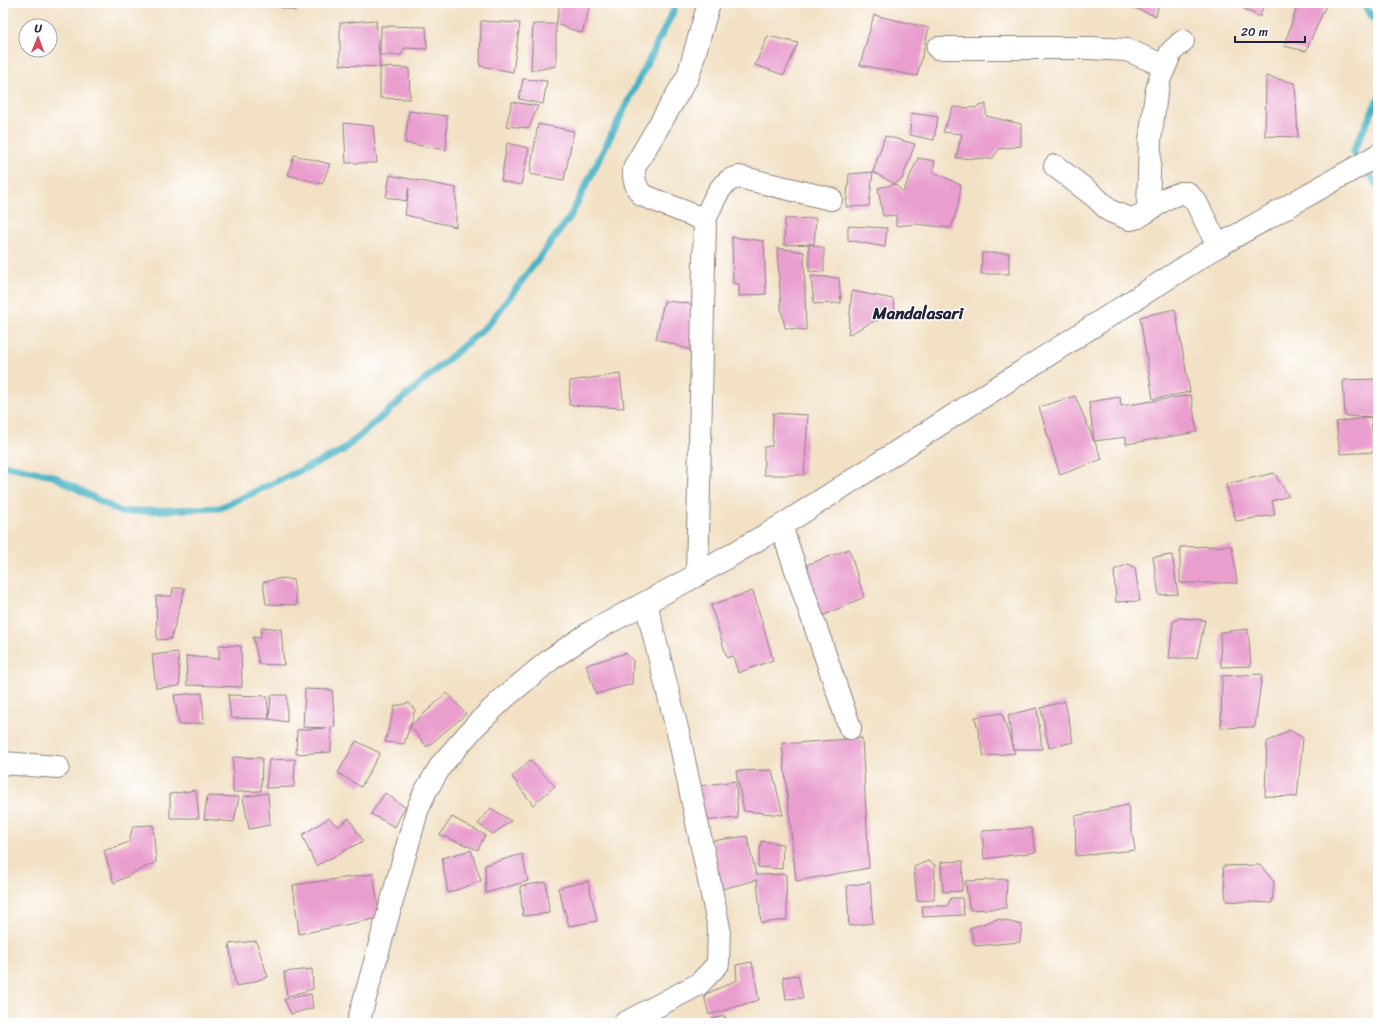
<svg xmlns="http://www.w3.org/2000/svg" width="1381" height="1026" viewBox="0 0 1381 1026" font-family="Sriracha,sans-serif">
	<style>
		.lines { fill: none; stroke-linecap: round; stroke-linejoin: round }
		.stream { stroke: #47b2c5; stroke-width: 7 }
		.building { fill: #e99ece }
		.minor-casing { stroke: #8a8280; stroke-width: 24 }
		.primary-casing { stroke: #8a8280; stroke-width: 24 }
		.minor { stroke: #fff; stroke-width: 22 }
		.primary { stroke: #fff; stroke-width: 22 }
		.labels { text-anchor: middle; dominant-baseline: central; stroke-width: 3; stroke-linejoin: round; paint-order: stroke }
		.quarter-label { font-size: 17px; font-weight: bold; fill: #22223b; stroke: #fff }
	</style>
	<rect width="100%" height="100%" fill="#fff"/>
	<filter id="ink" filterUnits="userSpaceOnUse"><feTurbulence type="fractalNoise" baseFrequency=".025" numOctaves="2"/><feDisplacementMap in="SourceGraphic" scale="8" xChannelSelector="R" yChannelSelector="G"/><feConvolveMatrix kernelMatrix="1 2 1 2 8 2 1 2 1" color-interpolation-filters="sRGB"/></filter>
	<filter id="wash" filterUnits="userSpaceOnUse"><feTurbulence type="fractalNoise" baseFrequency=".012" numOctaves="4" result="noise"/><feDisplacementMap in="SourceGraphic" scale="16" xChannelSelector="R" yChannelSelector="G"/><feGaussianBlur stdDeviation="0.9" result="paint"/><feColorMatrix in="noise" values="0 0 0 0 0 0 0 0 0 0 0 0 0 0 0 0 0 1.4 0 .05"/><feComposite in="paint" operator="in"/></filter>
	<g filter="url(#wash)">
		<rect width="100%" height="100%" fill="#f2e1c5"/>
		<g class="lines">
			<!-- stream -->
			<path class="stream" d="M1362,3L1378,24
				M1378,99L1353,152L1378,186
				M3,465L53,476L121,512L220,508L342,451L489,324L570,217L672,14L676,3"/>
		</g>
		<g id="blocks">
			<!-- building -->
			<path class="building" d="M262,3H299L296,11Z
				M560,3H591L582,33L556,24V66L531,71L533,24H556Z
				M1120,3H1159L1156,16Z
				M1236,3H1264L1260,17L1235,4Z
				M1298,3H1327L1306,51L1284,46Z
				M874,15L929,28L917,76L860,65Z
				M376,20L380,67L409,68L410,99L380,98V67L340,65V23Z
				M481,21L520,23L513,72L480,66Z
				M381,26L426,27L427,49L404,48L401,55H380Z
				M768,36L798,43L784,75L755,65Z
				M1266,76L1295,83L1298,137L1265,136Z
				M523,79L547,81L543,104L519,99Z
				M512,102L538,106L529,128L506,126Z
				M986,104V116L1021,124V146L999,149L992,159L956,158L962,134L943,132L953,107L974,108Z
				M409,111L447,116L446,150L405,143Z
				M911,113L938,117L934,140L910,135Z
				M344,123L373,126L377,163H346Z
				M538,124L574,131L564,180L530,174Z
				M885,136L915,144L902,179L895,184L903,192L918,158L935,161L933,172L961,185L958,206L951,228L916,224L896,226V215L883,216L878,188L895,184L873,172Z
				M507,143L529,148L521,185L501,181Z
				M294,155L330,164L322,184L288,175Z
				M873,172L869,206L846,207L849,174Z
				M390,175L456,188V227L405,215L409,188L406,201L386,197Z
				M816,218L814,244L784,245L785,219Z
				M848,226L887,228L885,247L848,240Z
				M732,237L764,241L766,294L739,296V284L733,283Z
				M809,244L824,248V272L809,271Z
				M777,248L804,252L806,330L785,328L781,308Z
				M982,253H1009V274H981Z
				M811,276L839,278L841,303L814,304Z
				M852,291L893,299L895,310L848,335Z
				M664,301L687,303L704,310L694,351L656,339Z
				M1175,309L1190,392L1153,399L1140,317Z
				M620,374L624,408L569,405L570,381Z
				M1378,379V417L1345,416L1343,380Z
				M1191,395L1197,432L1126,444V437L1094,441L1089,402L1120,397L1121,406Z
				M1075,396L1102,459L1060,475L1039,407Z
				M773,413L808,415L804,475H764V447L772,446Z
				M1371,417L1374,452L1340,454L1336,422Z
				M1274,473L1289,496L1272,501L1275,515L1236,521L1226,484Z
				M1232,546L1237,583H1180V547Z
				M849,549L864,597L816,619L801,567Z
				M1172,555L1178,594L1159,595L1153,557Z
				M1129,564L1135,568L1140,601L1116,602L1114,570Z
				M282,578L293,580L297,605L266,604L263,582Z
				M173,588H185L171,639L157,640L156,596H172Z
				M753,591L773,660L738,673L733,656L727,658L711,605Z
				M1180,618L1205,620L1197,658H1169L1173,622Z
				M262,627L281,629L284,665L259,664L253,637L260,638Z
				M1248,629L1251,666L1221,667L1220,632Z
				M219,645L241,646L242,687L187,685L186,656L219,659Z
				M178,652L180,686L156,688L152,655Z
				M626,653L633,661L632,684L596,694L586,665Z
				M1262,674L1255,727L1221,728L1222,676Z
				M305,689L332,690L335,727H331V752L296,754L297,730L326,728L303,727Z
				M202,693L204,723L179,725L174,695Z
				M447,693L466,714L427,747L410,726L404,744L385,742L395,706L409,703L415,710L410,726Z
				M228,695L267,696L269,719L271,695H287V722L269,719L231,718Z
				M1065,701L1073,742L1049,748L1041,708Z
				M1037,708L1042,749H1013L1015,753L984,756L975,717L1002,713L1013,749L1008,715Z
				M1290,730L1303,738L1297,797L1265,796L1267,742Z
				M862,738L869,868L796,881L782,744Z
				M356,741L380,753L361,787L338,773Z
				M233,757L262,758L261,791L233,792Z
				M295,759L294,787L266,788L269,760Z
				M530,760L555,786L533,805L512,777Z
				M772,770L783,815L744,811L736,771Z
				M736,781L738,818L700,821L699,786Z
				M196,790L199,818H170V794Z
				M268,793L270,825L249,829L243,797Z
				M385,793L405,807L395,827L371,814Z
				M207,796L239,797L234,822L204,819Z
				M1128,805L1135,850L1076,856L1075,816Z
				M491,808L511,821L493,834L478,824Z
				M452,817L485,835L478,850L440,835Z
				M329,818L338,827L349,818L363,841L316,866L302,835Z
				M153,825L156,862L114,883L104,851L129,842L133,826Z
				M1031,828L1036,852L984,859L982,831Z
				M747,836L756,875L786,874L787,920L761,923L757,880L718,890L712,841Z
				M761,841L783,844L782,869L758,867Z
				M471,850L481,881L448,893L442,858Z
				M522,854L528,881L486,893L485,865Z
				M928,861L935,865L934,900L917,901L914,867Z
				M963,861L962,891L943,892L941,862Z
				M1260,865L1274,882L1272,903L1226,901L1223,866Z
				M373,874L380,918L299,934L293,885Z
				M1007,879L1006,908L970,910L965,881Z
				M588,881L597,921L569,926L558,888Z
				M546,882L549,913L523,916L520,886Z
				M870,882L873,923L849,926L847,886Z
				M951,898H962L964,915L923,917L922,906H947Z
				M998,919L1022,925L1020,942L975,946L970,928Z
				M256,941L268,977L236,987L229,944Z
				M752,962L759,1000L709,1015L704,995L737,980L736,965Z
				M312,969L313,989L287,996L284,972Z
				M798,975L803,998L786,999L783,977Z
				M311,994L313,1008L291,1014L284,999Z
				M725,1016L726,1023H698V1022Z"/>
		</g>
	</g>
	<g filter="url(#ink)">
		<use href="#blocks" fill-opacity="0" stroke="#8a8280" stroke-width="1"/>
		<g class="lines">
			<defs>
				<path id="minor" d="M709,3L688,76L635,166C632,177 635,186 642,195L705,220C710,208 718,186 730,180C733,178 737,178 739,177L831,199
					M938,48H1090L1127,50L1165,66
					M1055,166L1094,196L1110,211L1130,219L1138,217L1167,198L1181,193H1187L1196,202L1218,246
					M1148,211L1150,140L1156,94L1160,78L1171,52L1183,41
					M781,526L850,728
					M697,575L705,220
					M3,763L58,767
					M625,1023L699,984L718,964L719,928L680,741L646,603"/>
				<path id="primary" d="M358,1023L417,811L425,792L442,764L476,725L504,698L551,659L591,632L697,575L781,526L1218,246L1378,155"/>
			</defs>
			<!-- minor casing -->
			<use href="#minor" class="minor-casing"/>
			<!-- primary casing -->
			<use href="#primary" class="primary-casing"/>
			<!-- minor -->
			<use href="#minor" class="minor"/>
			<!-- primary -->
			<use href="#primary" class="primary"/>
		</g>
	</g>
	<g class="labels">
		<!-- quarter labels -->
		<g class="quarter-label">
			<text x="918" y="313">Mandalasari</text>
		</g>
	</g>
	<!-- margin -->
	<rect width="1381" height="1026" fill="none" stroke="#fff" stroke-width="16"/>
	<!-- north arrow -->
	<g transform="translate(38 38) rotate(1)"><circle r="19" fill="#ffffff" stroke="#a7a7b1"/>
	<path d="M0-3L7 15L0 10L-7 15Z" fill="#d1495b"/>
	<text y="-6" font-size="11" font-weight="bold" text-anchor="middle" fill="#22223b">U</text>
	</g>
	<!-- scale -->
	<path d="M1235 36v6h70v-6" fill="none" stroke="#22223b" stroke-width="2"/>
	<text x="1241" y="36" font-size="12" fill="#22223b" stroke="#ffffff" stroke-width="3" paint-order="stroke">20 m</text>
</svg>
